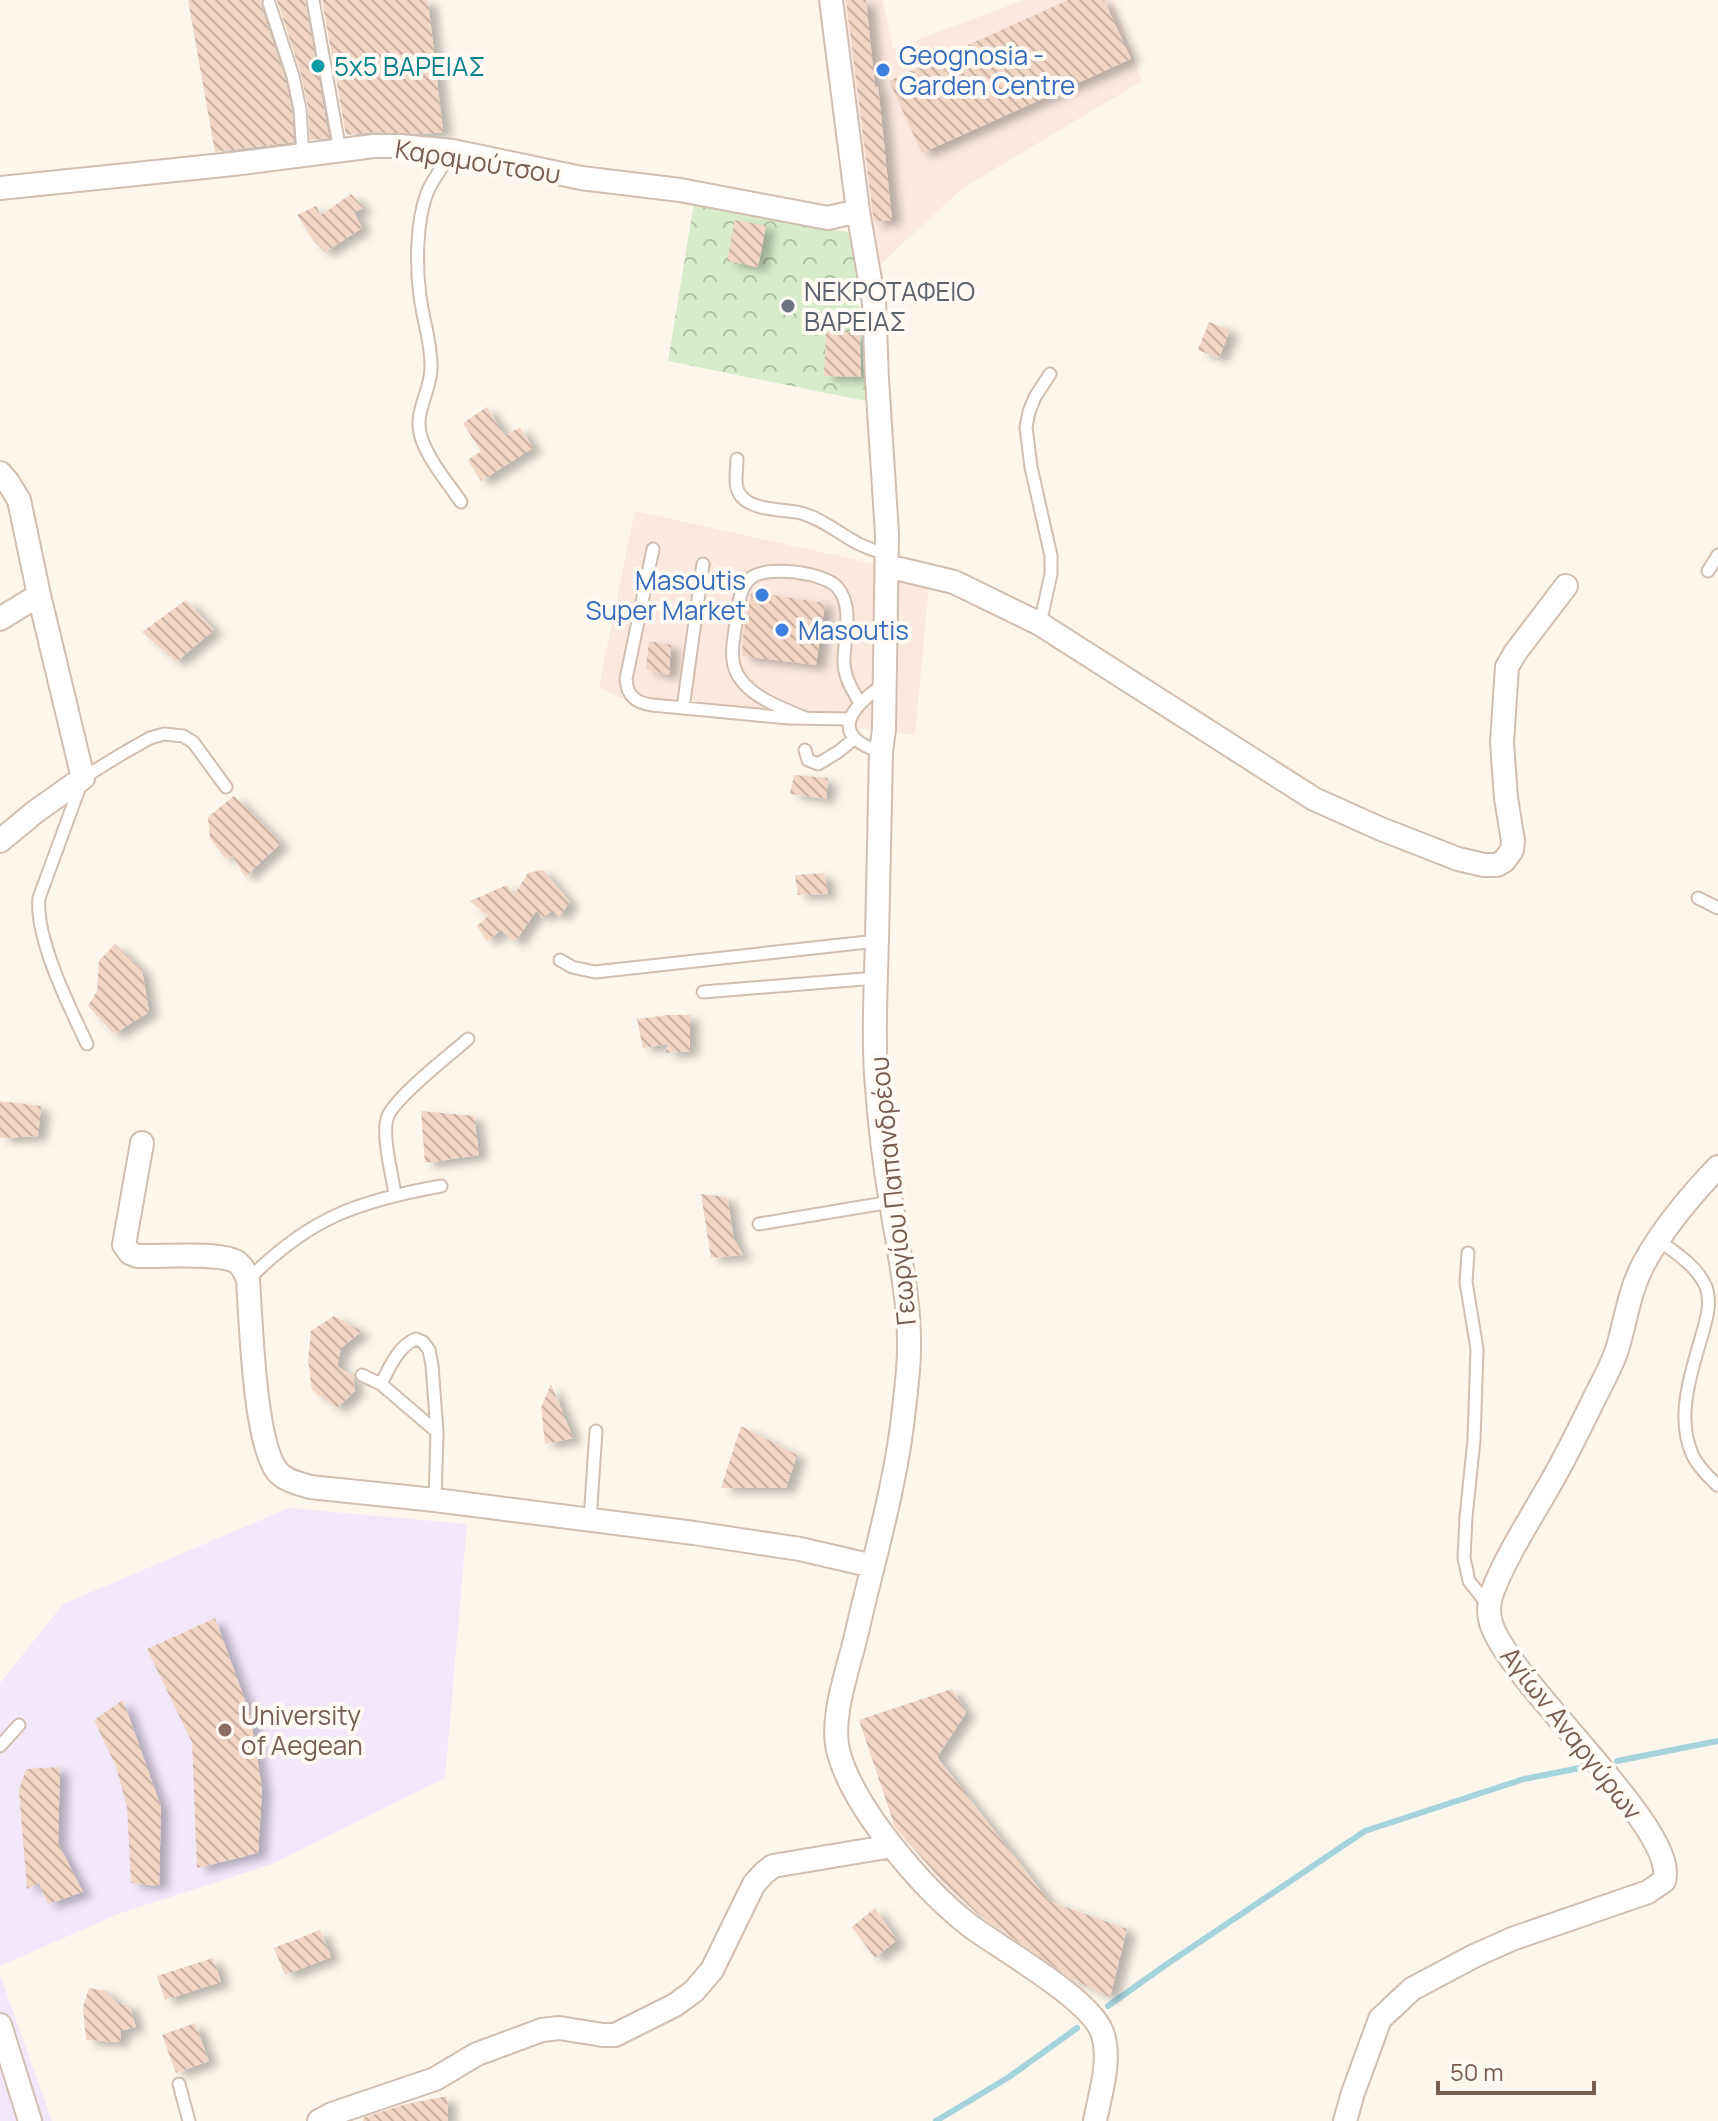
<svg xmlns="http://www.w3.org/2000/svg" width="1718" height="2121" viewBox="0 0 1718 2121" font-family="Manrope,sans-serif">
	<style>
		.commercial { fill: #fde8e0 }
		.education { fill: #f3e8fa }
		.forest { fill: url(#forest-crowns) }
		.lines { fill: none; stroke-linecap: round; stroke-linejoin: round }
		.stream { stroke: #a5d3da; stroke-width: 6 }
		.building { fill: url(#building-back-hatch); filter: url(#shadow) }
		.service-casing { stroke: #d1beb0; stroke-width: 15 }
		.minor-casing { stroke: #d1beb0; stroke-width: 26 }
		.service { stroke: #fff; stroke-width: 11 }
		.minor { stroke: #fff; stroke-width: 22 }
		.culture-dot { fill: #0f9aa8; stroke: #fffaf3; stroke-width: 3 }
		.shop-dot { fill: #3f7fe0; stroke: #fffaf3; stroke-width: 3 }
		.worship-dot { fill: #6b7280; stroke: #fffaf3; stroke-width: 3 }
		.education-dot { fill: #8d6e63; stroke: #fffaf3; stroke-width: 3 }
		.labels { text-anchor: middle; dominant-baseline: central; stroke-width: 8; stroke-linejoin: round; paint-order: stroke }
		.shop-label { font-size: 26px; fill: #366cbe; stroke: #fffaf3; text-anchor: start }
		.culture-label { font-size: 26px; fill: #0d838f; stroke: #fffaf3; text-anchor: start }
		.street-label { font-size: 26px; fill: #7a5c4d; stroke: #fffaf3 }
		.worship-label { font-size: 26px; fill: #5b616d; stroke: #fffaf3; text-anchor: start }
		.education-label { font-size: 26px; fill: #785e54; stroke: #fffaf3; text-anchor: start }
	</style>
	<defs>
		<pattern id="forest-crowns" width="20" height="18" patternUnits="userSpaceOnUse" patternTransform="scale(2)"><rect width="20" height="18" fill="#d8ecc9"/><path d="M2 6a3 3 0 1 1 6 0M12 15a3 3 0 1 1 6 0" fill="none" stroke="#b4c2a5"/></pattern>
		<pattern id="building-back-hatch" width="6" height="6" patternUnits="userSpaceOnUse" patternTransform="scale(2)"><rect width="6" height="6" fill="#f3d5c3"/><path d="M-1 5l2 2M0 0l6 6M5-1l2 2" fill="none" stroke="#cab0a1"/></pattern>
		<filter id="shadow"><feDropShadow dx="9" dy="5" stdDeviation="4" flood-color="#0004"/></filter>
	</defs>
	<rect width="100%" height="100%" fill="#fdf6ec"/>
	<!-- commercial -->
	<path class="commercial" d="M836,0H883L893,49L1024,0H1113L1142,81L963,188L873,271Z
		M635,511L930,576L915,735L620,698L599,686Z"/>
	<!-- education -->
	<path class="education" d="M289,1508L467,1524L445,1778L272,1864L118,1914L0,1966V1683L63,1604Z
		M0,1975L25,2045L52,2121H0Z"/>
	<!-- forest -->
	<path class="forest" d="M694,203L784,217L854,234L866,401L668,361Z"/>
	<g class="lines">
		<!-- stream -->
		<path class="stream" d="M1617,1761L1718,1741
			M1108,2006L1167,1964L1365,1831L1524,1779L1580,1768
			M936,2121L1009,2077L1077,2028"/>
	</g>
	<!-- building -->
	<path class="building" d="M188,0H261V6L285,78L292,110L294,142L215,152Z
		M277,0H305L329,138L310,140L308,107L301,74Z
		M322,0H428L443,132L423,134L374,132L346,135Z
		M846,0H866L875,87L878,86L892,220L874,222Z
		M1068,0H1104L1131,59L922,153L889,81Z
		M351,194L364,208L354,212L362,228L325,252L314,241L297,215L316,206L321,215Z
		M735,220L766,226L758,267L727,261Z
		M1209,322L1230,330L1219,358L1198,350Z
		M826,332H860L861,377L824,376Z
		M487,407L505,436L520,427L533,448L481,481L468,460L481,451L463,423Z
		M751,592L825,603L816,665L742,656L743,634Z
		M186,600L214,630L176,662L142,632Z
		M649,641L671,645L669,675L646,669Z
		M794,775L828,778L826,799L790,794Z
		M234,796L281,843L245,877L233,856L225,858L210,838L208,817Z
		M543,870L570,902L559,917L553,910L542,918L537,910L515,942L501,930L487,941L477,926L488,916L470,901L507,885L514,895L528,873Z
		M824,873L828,894L798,895L795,875Z
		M115,944L142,970L149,1012L114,1034L88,1006L97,991L99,961Z
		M669,1015H690V1051L665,1053L668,1044L643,1048L637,1019Z
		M0,1101L41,1106L38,1136L0,1138Z
		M421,1111L474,1116L479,1155L425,1163Z
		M701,1194L727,1197L734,1239L743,1255L711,1258Z
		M334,1316L362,1331L341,1348L337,1366L353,1376L355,1391L337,1408L312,1390L308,1360L311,1331Z
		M551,1384L573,1438L545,1444L541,1407Z
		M741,1426L797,1455L786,1488H721Z
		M215,1618L250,1714L262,1789L258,1853L197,1868L192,1742L147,1649Z
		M952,1689L966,1713L937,1757L1049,1901L1127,1929L1110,1997L1072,1979L978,1914L942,1881L895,1827L859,1720Z
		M123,1700L161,1807L159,1886L131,1883L127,1807L116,1766L94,1720Z
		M60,1767L58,1843L83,1892L48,1904L39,1883L27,1889L19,1790L26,1769Z
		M875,1908L897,1940L875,1958L852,1927Z
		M320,1930L331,1957L285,1975L274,1948Z
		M213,1958L221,1982L165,2000L157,1976Z
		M89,1988L106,1991L117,2003L129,2005L136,2027L120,2031L121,2042L86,2040L83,2007Z
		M195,2023L209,2061L176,2073L162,2035Z
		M447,2096L448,2121H363V2118L402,2105Z"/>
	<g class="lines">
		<defs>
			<path id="service" d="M313,0L340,151
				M269,3L293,76L300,109L303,156
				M453,151C444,165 433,178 427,193C416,222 416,266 420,296C423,321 432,344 431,369C430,394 412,414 422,440C430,462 448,483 461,502
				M737,459C737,471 733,487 741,496C753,511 783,509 801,513C822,519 837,532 857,543C866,548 876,551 886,554
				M653,549L626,679C627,696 636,703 652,705L789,718L850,719
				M1708,571L1718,555
				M1040,624L1051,574V556L1031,467L1026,427L1029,412L1035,397L1050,374
				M683,708L703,564
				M806,718C780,708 736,692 733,660C731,646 735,631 737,618C739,604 739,588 751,578C766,565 823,572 837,587C855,607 843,641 844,664C845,679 853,691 860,703
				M805,750L808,760L818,764L838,752L854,739
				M881,752C827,735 851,707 884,684
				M1698,898L1718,908
				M560,960L572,967L595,972L877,941
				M703,992L876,978
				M87,1044C69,1006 35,938 39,898L83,778L120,755L150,738L164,734L183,736L193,742L226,787
				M395,1194C392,1175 382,1136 387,1119C391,1100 451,1054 468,1039
				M759,1224L891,1202
				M1658,1240C1675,1252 1698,1267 1706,1287C1712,1303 1706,1320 1702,1335C1691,1373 1675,1418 1693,1456C1699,1468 1708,1476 1717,1485
				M1468,1253L1466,1282L1477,1349L1474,1440L1466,1517L1464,1558L1469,1581L1488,1605
				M249,1279C309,1218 358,1201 441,1186
				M362,1375L381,1384C389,1368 399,1345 416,1339L423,1342L429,1350L432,1365L437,1432L435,1500
				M381,1384L437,1432
				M590,1520L596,1431
				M0,1746L19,1725
				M179,2084L189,2121"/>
			<path id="minor" d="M831,0L858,211L874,303L877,379L887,534L884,729L881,752C880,814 878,877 877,939C876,984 873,1029 876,1074C879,1119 884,1164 892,1208C899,1254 910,1302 909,1349C909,1369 906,1389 904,1409C896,1486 873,1561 856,1636C848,1670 829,1720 839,1754C855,1810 923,1889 969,1925C1001,1949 1089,1998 1102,2032C1112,2059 1100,2094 1095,2121
				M0,188L233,164L374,146H399L453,151L581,178L680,190L828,218L858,211
				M0,473L8,482L19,500L39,595L83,778L35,812L0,841
				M887,566L954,582L1040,624L1314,799L1381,829L1458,859L1484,865H1497L1504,861L1512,850L1513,841L1506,798L1502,742L1507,667L1515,653L1566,586
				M0,619L39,595
				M142,1143L124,1245L130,1253L137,1256C160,1257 222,1251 238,1263C244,1268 246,1274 248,1280C251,1321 254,1441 277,1471C285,1481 298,1483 310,1487L435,1500L694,1533L800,1549L873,1566
				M0,2025L30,2121
				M319,2121L332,2114L435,2079L477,2054L542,2030L559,2028L603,2035H615L675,2005L694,1991L712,1970L754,1884L764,1873L773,1866L892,1846
				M1345,2121L1353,2093L1380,2019L1412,1989L1474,1956L1512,1939L1648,1892L1664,1881C1680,1829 1510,1684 1491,1623C1488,1613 1489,1602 1492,1593C1504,1560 1529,1521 1546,1491C1564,1461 1579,1430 1594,1399C1602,1383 1611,1367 1617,1350C1626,1320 1629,1291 1644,1263C1664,1227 1689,1197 1718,1167"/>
		</defs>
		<!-- service casing -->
		<use href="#service" class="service-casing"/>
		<!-- minor casing -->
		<use href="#minor" class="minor-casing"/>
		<!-- service -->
		<use href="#service" class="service"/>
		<!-- minor -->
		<use href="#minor" class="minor"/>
	</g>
	<!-- markers -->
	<circle class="culture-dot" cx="318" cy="66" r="8"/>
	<g class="shop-dot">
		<circle cx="883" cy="70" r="8"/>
		<circle cx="762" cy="595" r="8"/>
		<circle cx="782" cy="630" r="8"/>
	</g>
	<circle class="worship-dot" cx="788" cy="306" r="8"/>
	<circle class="education-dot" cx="225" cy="1730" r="8"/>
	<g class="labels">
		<!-- shop labels -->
		<g class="shop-label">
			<text x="899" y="55">Geognosia -<tspan x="899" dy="30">Garden Centre</tspan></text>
			<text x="746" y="580" text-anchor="end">Masoutis<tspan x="746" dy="30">Super Market</tspan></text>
			<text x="798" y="630">Masoutis</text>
		</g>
		<!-- culture labels -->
		<g class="culture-label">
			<text x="334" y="66">5x5 ΒΑΡΕΙΑΣ</text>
		</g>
		<!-- street labels -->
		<g class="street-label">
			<text transform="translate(478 161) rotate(9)">Καραμούτσου</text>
			<text transform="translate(892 1191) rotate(-96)">Γεωργίου Παπανδρέου</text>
			<text transform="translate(1572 1733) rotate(52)">Αγίων Αναργύρων</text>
		</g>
		<!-- worship labels -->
		<g class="worship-label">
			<text x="804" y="291">ΝΕΚΡΟΤΑΦΕΙΟ<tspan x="804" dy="30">ΒΑΡΕΙΑΣ</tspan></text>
		</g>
		<!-- education labels -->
		<g class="education-label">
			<text x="241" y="1715">University<tspan x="241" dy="30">of Aegean</tspan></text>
		</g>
	</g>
	<!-- scale -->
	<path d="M1438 2081v12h156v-12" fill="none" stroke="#7a5c4d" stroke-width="4"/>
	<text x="1450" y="2081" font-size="24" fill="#7a5c4d" stroke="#fffaf3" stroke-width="6" paint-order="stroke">50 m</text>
</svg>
